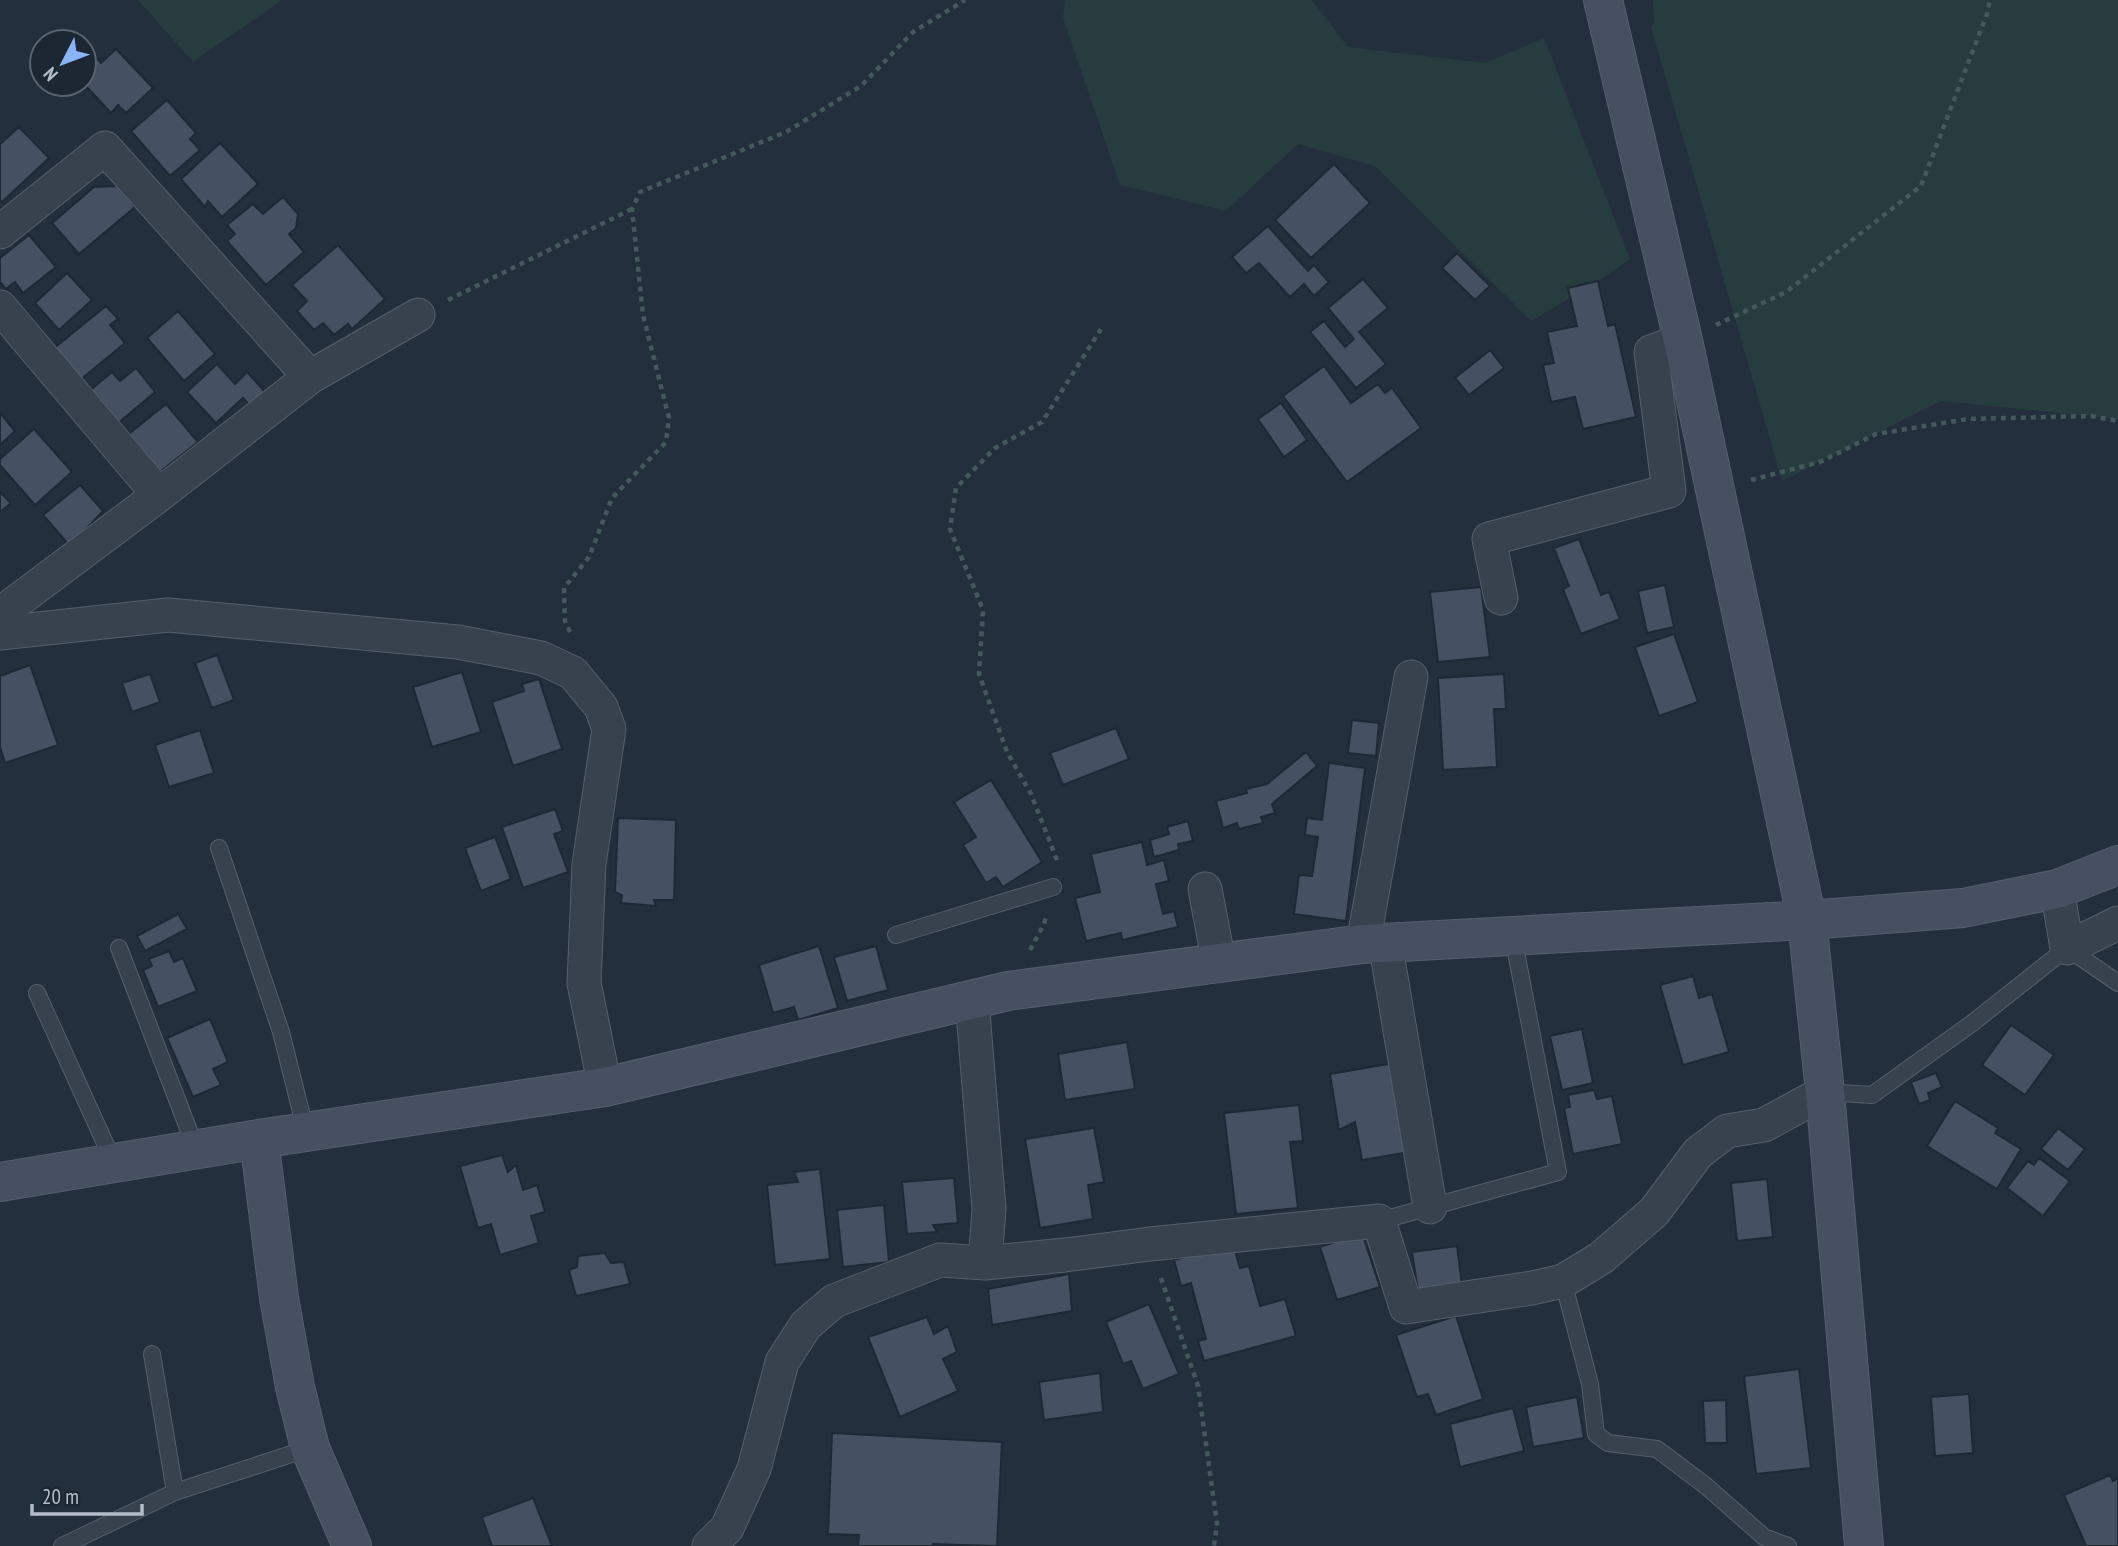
<svg xmlns="http://www.w3.org/2000/svg" width="2118" height="1546" viewBox="0 0 2118 1546" font-family="'PT Sans Narrow',sans-serif">
	<style>
		.green { fill: #263c3f }
		.building { fill: #455162; stroke: #1f2835; stroke-width: 2 }
		.lines { fill: none; stroke-linecap: round; stroke-linejoin: round }
		.lane-casing { stroke: #565f6c; stroke-width: 18 }
		.street-casing { stroke: #565f6c; stroke-width: 35 }
		.secondary-casing { stroke: #565f6c; stroke-width: 40 }
		.path { stroke: #44595c; stroke-width: 4.5; stroke-dasharray: 5 5; stroke-linecap: butt }
		.lane { stroke: #38414e; stroke-width: 16 }
		.street { stroke: #38414e; stroke-width: 33 }
		.secondary { stroke: #465061; stroke-width: 38 }
	</style>
	<rect width="100%" height="100%" fill="#242f3e"/>
	<!-- green -->
	<path class="green" d="M138,0H282L193,62Z
		M1065,0H1312L1348,47L1485,63L1544,38L1630,259L1598,281L1531,321L1375,166L1298,144L1226,211L1120,185L1063,18Z
		M1653,0H2118V419L1941,401L1782,481L1651,27L1654,22Z"/>
	<!-- building -->
	<path class="building" d="M116,49L153,88L126,113L118,105L111,113L84,84V70L97,58L101,63Z
		M167,100L196,133L190,139L200,150L170,176L131,131Z
		M19,127L49,158L2,202L0,200V144Z
		M220,143L258,184L222,217L208,201L205,207L181,179Z
		M1334,164L1370,203L1311,258L1275,220Z
		M118,186L135,207L79,254L52,223L94,187Z
		M283,197L298,214L296,228L289,234L304,252L266,285L227,241L235,234L227,225L253,204L263,214Z
		M1268,226L1308,271L1314,265L1329,282L1314,296L1304,284L1290,297L1259,263L1246,273L1232,257Z
		M29,235L56,267L23,293L15,282L6,289L0,282V258Z
		M338,245L385,299L352,329L348,324L334,335L323,323L314,330L297,311L307,301L292,285Z
		M1457,253L1490,286L1475,300L1442,268Z
		M67,273L92,300L59,330L35,303Z
		M1363,279L1388,308L1359,332L1386,364L1356,388L1310,332L1324,321L1345,347L1354,339L1328,308Z
		M1598,281L1608,326L1615,324L1636,417L1583,429L1575,397L1551,402L1543,365L1554,363L1547,332L1577,326L1568,288Z
		M106,306L118,319L110,325L125,343L79,381L53,349Z
		M178,311L215,354L184,381L147,338Z
		M1490,350L1504,368L1469,395L1455,378Z
		M217,364L235,384L247,372L266,393L251,407L243,398L216,423L187,392Z
		M1324,366L1351,403L1378,384L1385,393L1392,388L1421,428L1347,482L1283,396Z
		M136,368L155,392L116,425L88,392L112,372L120,381Z
		M1281,403L1307,440L1284,457L1258,419Z
		M166,404L198,442L156,475L125,437Z
		M0,413L15,431L0,445Z
		M34,429L72,472L35,505L0,465V459Z
		M80,485L103,511L70,546L43,515Z
		M0,492L11,503L0,512Z
		M1579,539L1601,595L1609,592L1620,619L1581,634L1563,589L1569,586L1554,548Z
		M1665,585L1674,627L1647,633L1638,591Z
		M1481,587L1490,657L1438,662L1430,592Z
		M1674,634L1698,702L1659,716L1635,647Z
		M217,655L234,700L212,708L195,663Z
		M30,665L58,745L5,763L0,747V676Z
		M462,672L481,732L432,747L413,687Z
		M150,674L160,702L132,712L122,683Z
		M1504,674L1506,709H1494L1497,767L1443,770L1438,678Z
		M539,679L562,749L513,766L492,702L524,691L522,684Z
		M1352,720L1379,723L1376,756L1348,753Z
		M1116,728L1129,759L1063,785L1050,753Z
		M200,730L214,773L169,787L155,745Z
		M1306,752L1317,766L1272,804L1275,813L1261,817L1263,823L1239,829L1237,823L1223,828L1216,801L1247,793L1246,789L1267,784Z
		M1329,763L1365,768L1346,921L1294,914L1299,875L1312,876L1318,837L1305,835L1307,818L1322,820Z
		M991,780L1042,862L1003,887L996,877L986,883L963,845L976,837L954,802Z
		M555,809L563,831L554,834L568,872L523,888L502,827Z
		M618,818L676,820L674,900H654L656,906L621,903L622,895L615,892Z
		M1188,821L1193,841L1178,844L1179,850L1154,857L1150,840L1169,834L1167,827Z
		M495,837L511,879L481,891L465,848Z
		M1142,842L1147,865L1164,860L1169,881L1156,884L1163,914L1174,911L1178,927L1122,940L1121,933L1086,941L1075,898L1100,892L1091,854Z
		M178,914L187,929L145,951L137,936Z
		M819,946L838,1008L798,1020L794,1007L773,1013L759,965Z
		M876,946L888,990L847,1001L834,957Z
		M169,951L174,962L183,958L197,991L158,1007L143,970L152,966L149,959Z
		M1693,976L1699,998L1712,994L1729,1052L1683,1065L1660,985Z
		M210,1019L228,1062L213,1069L221,1085L193,1097L167,1038Z
		M2011,1025L2054,1055L2025,1095L1982,1065Z
		M1582,1029L1593,1083L1562,1090L1550,1036Z
		M1127,1042L1135,1089L1065,1100L1058,1054Z
		M1394,1063L1409,1152L1362,1160L1355,1122L1339,1130L1330,1074Z
		M1936,1073L1942,1087L1928,1093L1930,1100L1919,1104L1911,1082Z
		M1594,1090L1597,1099L1612,1096L1622,1144L1573,1154L1564,1108L1570,1107L1568,1095Z
		M1955,1101L1998,1128L1995,1133L2021,1149L1997,1189L1927,1146Z
		M1299,1105L1303,1141L1290,1142L1298,1208L1236,1214L1224,1113Z
		M1094,1128L1104,1182L1088,1185L1093,1219L1040,1228L1025,1139Z
		M2058,1128L2085,1149L2068,1170L2041,1149Z
		M502,1155L508,1172L516,1165L523,1190L537,1185L545,1212L531,1216L539,1243L500,1255L491,1224L478,1228L460,1166Z
		M2039,1158L2070,1181L2043,1216L2007,1188L2028,1161L2034,1165Z
		M820,1169L830,1259L775,1265L767,1185L798,1182L794,1172Z
		M954,1178L958,1223L933,1225L937,1232L907,1234L902,1182Z
		M1767,1179L1773,1237L1737,1241L1731,1183Z
		M884,1205L889,1262L843,1267L837,1210Z
		M1362,1233L1380,1287L1337,1300L1320,1247Z
		M1233,1244L1240,1268L1249,1266L1260,1306L1285,1299L1296,1336L1204,1361L1198,1341L1206,1339L1191,1283L1181,1286L1174,1260Z
		M1457,1246L1462,1285L1418,1291L1412,1252Z
		M605,1253L611,1263L624,1262L630,1284L576,1296L569,1270L577,1267L578,1256Z
		M1069,1274L1072,1311L992,1325L988,1289Z
		M1149,1304L1179,1374L1143,1389L1131,1361L1123,1364L1106,1322Z
		M1456,1316L1483,1399L1436,1415L1428,1394L1417,1397L1396,1335Z
		M927,1317L934,1334L948,1326L957,1352L943,1359L958,1391L900,1417L868,1337Z
		M1799,1369L1811,1468L1756,1474L1744,1376Z
		M1100,1373L1103,1412L1044,1420L1039,1382Z
		M1969,1394L1973,1453L1935,1456L1931,1397Z
		M1577,1397L1584,1438L1533,1447L1526,1407Z
		M1726,1400L1727,1443H1705L1703,1401Z
		M1513,1408L1524,1451L1460,1467L1450,1424Z
		M832,1433L1002,1442L997,1546L933,1544V1546H858L859,1535L828,1534Z
		M2110,1475L2113,1481L2118,1478V1546H2086L2064,1495Z
		M533,1498L552,1546H492L482,1517Z"/>
	<g class="lines">
		<defs>
			<path id="lane" d="M219,848L281,1032L306,1132
				M896,935L1053,887
				M119,948L196,1149
				M37,993L114,1163
				M1825,1092L1872,1095L1971,1024L2067,948L2118,983
				M1379,1221L1558,1172L1513,936
				M1563,1281L1590,1384L1596,1434L1608,1443L1657,1449L1706,1486L1764,1537L1788,1546
				M152,1354L175,1492
				M62,1546L175,1492L310,1448"/>
			<path id="street" d="M0,232L105,148L310,377
				M0,307L159,495
				M1501,598L1489,539L1669,491L1651,352L1683,340
				M0,614L159,495L310,377L418,315
				M0,633L168,615L458,642L541,658L573,673L601,707L609,729L589,864L584,983L605,1087
				M1205,889L1219,963
				M2057,889L2067,948L2118,923
				M1385,942L1430,1207
				M1363,944L1411,677
				M985,1263L1065,1255L1150,1244L1379,1221L1406,1307L1532,1288L1563,1281L1601,1258L1654,1212L1698,1153L1727,1131L1764,1125L1825,1092
				M709,1546L727,1528L754,1469L782,1362L806,1325L834,1301L940,1260L985,1263L989,1209L972,1000"/>
			<path id="secondary" d="M1603,0L1683,340L1807,920L1825,1092L1864,1546
				M259,1139L279,1298L295,1387L310,1448L352,1546
				M0,1182L259,1139L605,1087L1008,991L1363,944L1807,920L1963,908L2057,889L2118,865"/>
		</defs>
		<!-- lane casing -->
		<use href="#lane" class="lane-casing"/>
		<!-- street casing -->
		<use href="#street" class="street-casing"/>
		<!-- secondary casing -->
		<use href="#secondary" class="secondary-casing"/>
		<!-- path -->
		<path class="path" d="M448,300L632,209
			M1716,325L1786,292L1921,186L1987,14L1990,0
			M1751,480L1820,462L1876,434L1968,419L2091,416L2118,421
			M570,632L565,621L564,588L589,557L612,498L666,442L669,418L643,315L632,209L640,192L786,132L861,86L913,32L965,0
			M1057,860L1031,794L1007,752L979,674L983,610L950,529L956,488L995,448L1042,422L1101,329
			M1030,950L1044,924L1046,917
			M1161,1278L1198,1386L1217,1524L1214,1546"/>
		<!-- lane -->
		<use href="#lane" class="lane"/>
		<!-- street -->
		<use href="#street" class="street"/>
		<!-- secondary -->
		<use href="#secondary" class="secondary"/>
	</g>
	<!-- north arrow -->
	<g transform="translate(63 63) rotate(228)"><circle r="33" fill="#1d2633" stroke="#59626f" stroke-width="2"/>
	<path d="M0-5L12 26L0 18L-12 26Z" fill="#8ab4f8"/>
	<text y="-10" font-size="19" font-weight="bold" text-anchor="middle" fill="#b4bcc9">N</text>
	</g>
	<!-- scale -->
	<path d="M32 1504v10h110v-10" fill="none" stroke="#b4bcc9" stroke-width="3.5"/>
	<text x="42" y="1504" font-size="21" fill="#b4bcc9" stroke="#1d2633" stroke-width="5" paint-order="stroke">20 m</text>
</svg>
